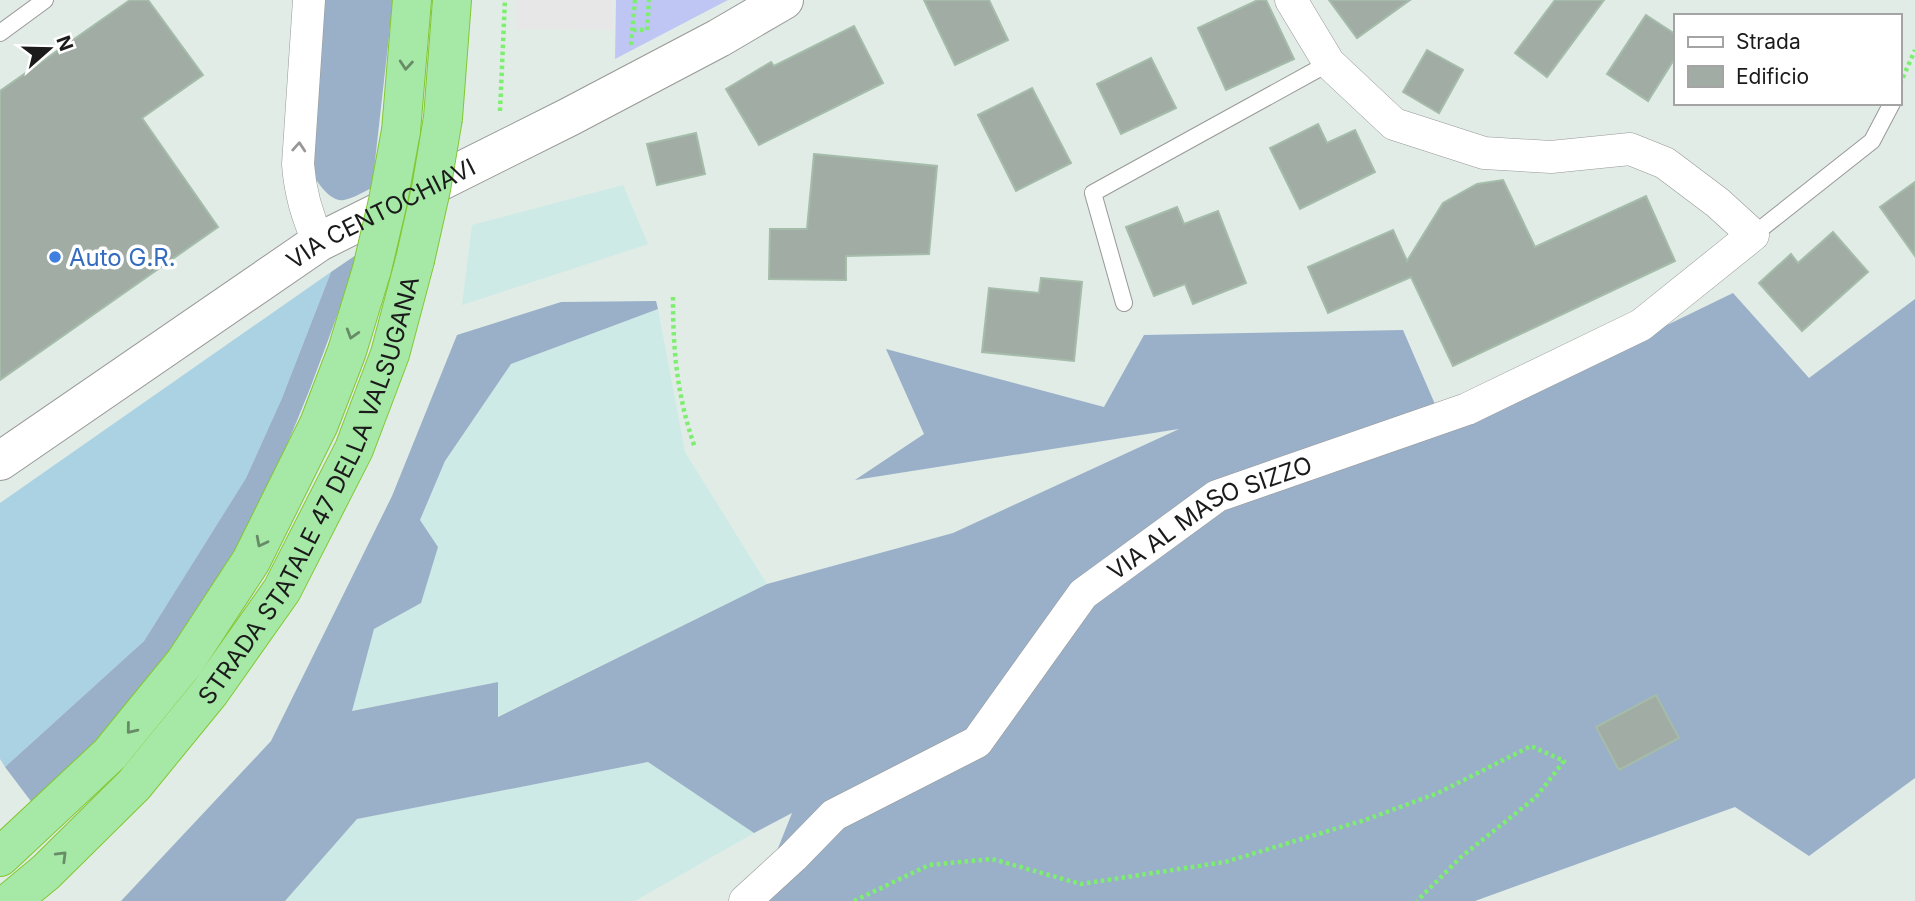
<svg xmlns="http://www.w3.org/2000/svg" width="1915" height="901" viewBox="0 0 1915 901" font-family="Inter,sans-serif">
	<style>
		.farmland { fill: #cdeae6 }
		.grass { fill: #aad2e3 }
		.forest { fill: #99b0c8 }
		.park { fill: #c0c6f4 }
		.parking { fill: #e7e7e7 }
		.building { fill: #a1ada4; stroke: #a5bcaa; stroke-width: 2 }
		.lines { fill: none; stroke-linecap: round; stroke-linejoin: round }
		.service-casing { stroke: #989898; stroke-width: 18 }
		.minor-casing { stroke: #989898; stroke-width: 33 }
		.tertiary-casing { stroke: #989898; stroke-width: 40 }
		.trunk-casing { stroke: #83c731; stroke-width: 40 }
		.path { stroke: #7dee70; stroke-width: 4.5; stroke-dasharray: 3.5 3.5; stroke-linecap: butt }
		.service { stroke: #fff; stroke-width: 16 }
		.minor { stroke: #fff; stroke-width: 32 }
		.tertiary { stroke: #fff; stroke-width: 38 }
		.trunk { stroke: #a6e9a6; stroke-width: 38 }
		.trunk-bridge-casing { stroke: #83c731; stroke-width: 40; stroke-linecap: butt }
		.trunk-bridge { stroke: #a6e9a6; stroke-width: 38 }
		.oneway { stroke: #678c67 }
		.oneway2 { stroke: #989898 }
		.shop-dot { fill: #3f7fe0; stroke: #fff; stroke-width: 2.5 }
		.labels { text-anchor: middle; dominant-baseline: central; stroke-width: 7; stroke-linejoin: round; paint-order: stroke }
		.street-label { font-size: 24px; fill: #1b1b1b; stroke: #fff }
		.shop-label { font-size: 24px; fill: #366cbe; stroke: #fff; text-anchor: start }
	</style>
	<rect width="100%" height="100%" fill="#e1ece6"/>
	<!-- farmland -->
	<path class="farmland" d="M623,185L648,244L462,305L472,225Z
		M658,309L685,452L767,584L497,717V682L351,711L374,629L421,603L420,520L445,461L511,364Z
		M648,762L754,833L635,901H285L357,819Z"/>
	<!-- grass -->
	<path class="grass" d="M331,272L282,398L246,478L144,641L5,767L0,759V503Z"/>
	<!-- forest -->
	<path class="forest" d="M324,0H393L372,188C363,192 354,198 344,200C330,203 316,180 310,170Z
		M356,255C344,300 327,343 311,386C287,446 261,509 227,565C174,651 109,736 33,804L5,767L144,641L246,478L282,398L331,272Z
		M1733,293L1809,378L1915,299V778L1809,856L1735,807L1475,901H757L792,813L754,833L648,762L357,819L285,901H121L271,741L392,496L457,335L561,302L656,301L658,309L511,364L445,461L420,520L438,547L421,603L374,629L352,711L498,682V717L767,584L953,533L1179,429L855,480L924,434L886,349L1104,407L1144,335L1403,330L1447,432Z"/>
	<!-- park -->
	<path class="park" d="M616,0H728L615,59Z"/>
	<!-- parking -->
	<path class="parking" d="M516,0H613V30L516,29Z"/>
	<!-- building -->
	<path class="building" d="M130,0H148L203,75L142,118L218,227L0,380V91Z
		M924,0H989L1008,40L955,65Z
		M1258,0H1266L1294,59L1226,90L1198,28Z
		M1329,0H1410L1357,38Z
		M1555,0H1604L1547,77L1515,53Z
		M1646,15L1675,34V58L1648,101L1607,74Z
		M854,26L883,83L759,145L726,89L771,62L774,66Z
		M1427,50L1463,70L1439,113L1403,92Z
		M1151,58L1176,108L1121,134L1097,84Z
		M1032,88L1071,163L1016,191L978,115Z
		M1318,124L1327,143L1355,130L1375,172L1300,209L1270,148Z
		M696,133L705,174L657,185L647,144Z
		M814,154L937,166L929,254L846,256V280L769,279L770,229H807Z
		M1503,180L1535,247L1646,196L1675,261L1453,366L1411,277L1328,313L1308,267L1393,230L1407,261L1443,203L1477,184Z
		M1915,182V256L1880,207Z
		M1177,207L1184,224L1218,211L1246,283L1193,304L1185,284L1154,296L1126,227Z
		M1833,232L1868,272L1802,331L1759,283L1791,254L1798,263Z
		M1041,278L1082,282L1074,361L982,352L989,288L1039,293Z
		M1656,695L1679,738L1619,770L1596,727Z"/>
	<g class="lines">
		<defs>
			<path id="service" d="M0,33L45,0
				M1753,235L1872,141L1892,103
				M1124,303L1093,193L1329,63"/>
			<g id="minor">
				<path d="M309,0L298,164C300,192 306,215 319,242"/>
				<path id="s1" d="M745,901L793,857L834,815L977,742L1083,594L1217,496L1467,409L1641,325L1753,235L1718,203L1665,163L1630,149L1551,157L1484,153L1394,124L1329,63L1291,0"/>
			</g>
			<g id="tertiary">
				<path id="s2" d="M0,461L319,242L569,117L719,38L784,0"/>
			</g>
			<g id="trunk">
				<path d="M443,118L452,0"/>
				<path d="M401,131L412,0"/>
				<path d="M0,857L110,754L185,662L251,561L319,424L347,351L372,269"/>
				<path id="s3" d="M11,901L46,872L134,785L210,692L282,590L354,449L390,354L415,260"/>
			</g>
		</defs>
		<!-- service casing -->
		<use href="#service" class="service-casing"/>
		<!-- minor casing -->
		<use href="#minor" class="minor-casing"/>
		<!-- tertiary casing -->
		<use href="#tertiary" class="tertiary-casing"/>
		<!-- trunk casing -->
		<use href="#trunk" class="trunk-casing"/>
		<!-- path -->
		<path class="path" d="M633,30H647L649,0
			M631,45L635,0
			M1900,84L1915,50
			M500,111L505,0
			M673,297C673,353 677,395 695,448
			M854,901L929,865L992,859L1081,884L1225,862L1365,820L1438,793L1531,746L1564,761L1536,797L1461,857L1417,901"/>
		<!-- service -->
		<use href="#service" class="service"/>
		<!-- minor -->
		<use href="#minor" class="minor"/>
		<!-- tertiary -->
		<use href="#tertiary" class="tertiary"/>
		<!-- trunk -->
		<use href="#trunk" class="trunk"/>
		<defs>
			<path id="trunk-bridge" d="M415,260L431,189L443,118
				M372,269L388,201L401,131"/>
		</defs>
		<!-- trunk-bridge casing -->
		<use href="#trunk-bridge" class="trunk-bridge-casing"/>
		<!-- trunk-bridge -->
		<use href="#trunk-bridge" class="trunk-bridge"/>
	</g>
	<!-- one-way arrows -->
	<defs><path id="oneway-chevron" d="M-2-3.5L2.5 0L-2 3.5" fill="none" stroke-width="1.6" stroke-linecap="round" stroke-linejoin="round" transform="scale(1.75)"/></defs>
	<g class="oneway">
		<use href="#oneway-chevron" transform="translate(406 65) rotate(95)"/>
		<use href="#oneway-chevron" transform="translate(352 334) rotate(107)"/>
		<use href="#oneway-chevron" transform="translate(261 542) rotate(117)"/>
		<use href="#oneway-chevron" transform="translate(131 729) rotate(129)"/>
		<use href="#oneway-chevron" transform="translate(62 856) rotate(-45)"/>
	</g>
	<use class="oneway2" href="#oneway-chevron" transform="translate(299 147) rotate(-86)"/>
	<!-- markers -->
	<circle class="shop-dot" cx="55" cy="257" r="7"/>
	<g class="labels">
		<!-- street labels -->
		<g class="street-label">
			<text stroke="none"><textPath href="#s2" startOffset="455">VIA CENTOCHIAVI</textPath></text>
			<text stroke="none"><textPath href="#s3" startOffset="516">STRADA STATALE 47 DELLA VALSUGANA</textPath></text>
			<text stroke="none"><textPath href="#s1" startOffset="616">VIA AL MASO SIZZO</textPath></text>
		</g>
		<!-- shop labels -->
		<g class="shop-label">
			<text x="69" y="257">Auto G.R.</text>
		</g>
	</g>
	<!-- legend -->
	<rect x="1674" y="14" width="228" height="91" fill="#ffffff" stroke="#a4a4a4" stroke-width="2"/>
	<rect x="1688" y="37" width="35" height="10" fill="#ffffff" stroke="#a4a4a4" stroke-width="2"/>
	<text x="1736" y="49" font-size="21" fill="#1b1b1b">Strada</text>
	<rect x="1688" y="66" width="35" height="21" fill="#a1ada4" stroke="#a4a4a4" stroke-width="2"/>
	<text x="1736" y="84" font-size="21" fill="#1b1b1b">Edificio</text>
	<!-- north arrow -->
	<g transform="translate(49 49) rotate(70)" stroke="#ffffff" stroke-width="5" paint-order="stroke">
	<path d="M0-5L12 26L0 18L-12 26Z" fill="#1b1b1b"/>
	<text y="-10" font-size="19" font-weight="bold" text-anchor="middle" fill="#1b1b1b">N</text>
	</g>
</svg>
